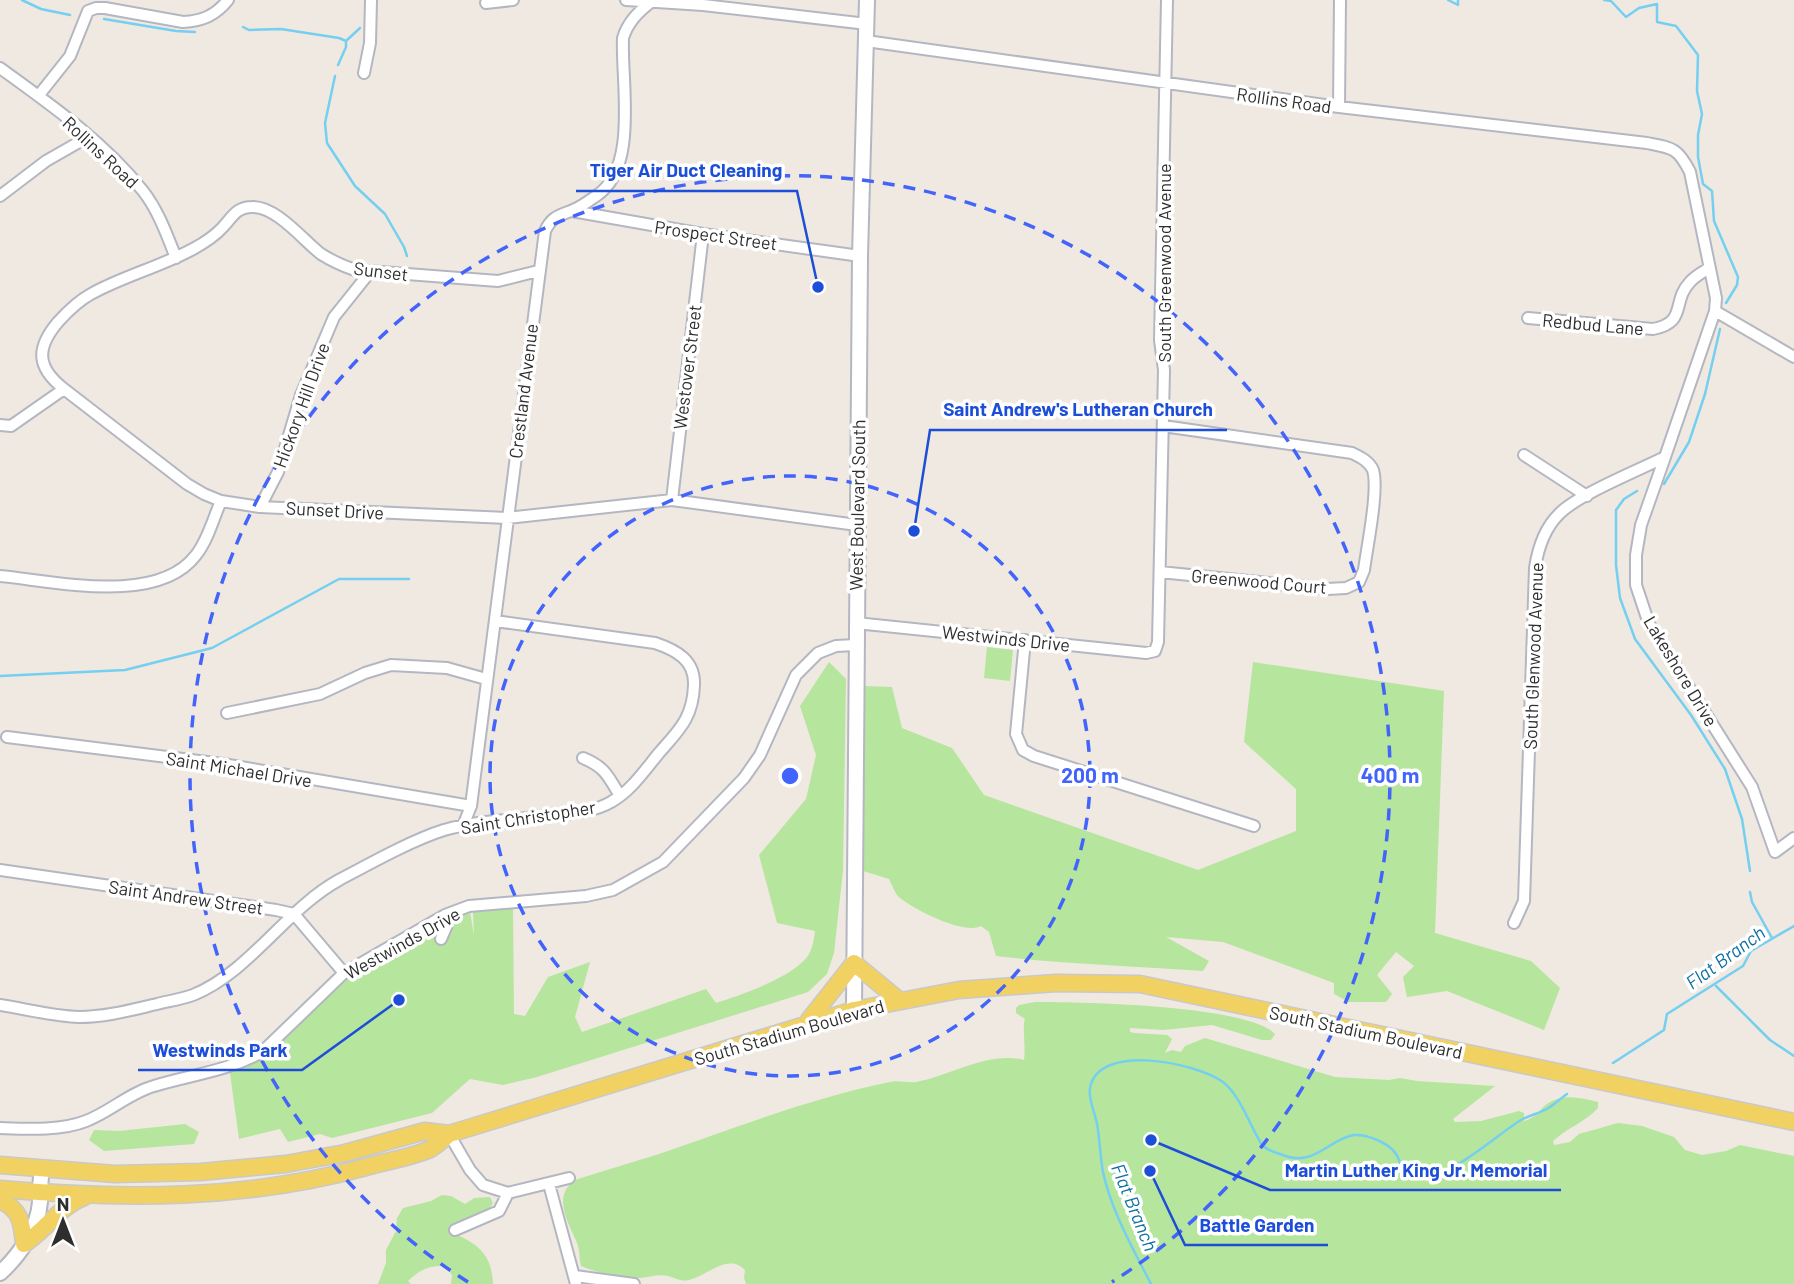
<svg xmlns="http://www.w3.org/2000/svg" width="1794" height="1284" viewBox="0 0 1794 1284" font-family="Barlow,sans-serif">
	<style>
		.green { fill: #b6e59e }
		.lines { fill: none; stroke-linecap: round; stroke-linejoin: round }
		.stream { stroke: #75cff0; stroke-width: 2.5 }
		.street-casing { stroke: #b4b7c1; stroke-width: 14 }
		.secondary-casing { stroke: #b4b7c1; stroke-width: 18 }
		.primary-casing { stroke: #c9c9c9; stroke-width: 19 }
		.street { stroke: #fff; stroke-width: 10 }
		.secondary { stroke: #fff; stroke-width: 14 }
		.primary { stroke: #f2d163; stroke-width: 16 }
		.ring { fill: none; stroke: #4264fb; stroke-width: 3.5; stroke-dasharray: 12 9 }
		.labels { text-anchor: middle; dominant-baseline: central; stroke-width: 7; stroke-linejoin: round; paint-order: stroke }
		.street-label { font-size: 18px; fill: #2e2e2e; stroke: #fff }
		.water-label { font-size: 19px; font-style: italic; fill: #0d6fa3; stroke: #fff }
		.centre { fill: #4264fb; stroke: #fff; stroke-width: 3.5 }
		.ring-label { font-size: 21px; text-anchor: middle; font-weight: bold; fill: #4264fb; stroke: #fff; stroke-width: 7; stroke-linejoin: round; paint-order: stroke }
		.leader { fill: none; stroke: #1d4ed8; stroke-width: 2.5 }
		.callout-dot { fill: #1d4ed8; stroke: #fff; stroke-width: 2.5 }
		.callout-label { font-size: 19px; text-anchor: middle; font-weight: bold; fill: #1d4ed8; stroke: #fff; stroke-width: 7; stroke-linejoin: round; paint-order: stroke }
	</style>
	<rect width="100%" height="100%" fill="#efe9e1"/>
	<!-- green -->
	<path class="green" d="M987,647L1013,650L1010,681L984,678Z
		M829,662L846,679L843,870L834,953L827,974L808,992L537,1077L503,1085L470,1079L432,1113L332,1138L320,1134L288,1142L280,1129L239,1139L229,1066L247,1060L344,973L469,906L474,935L473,910L513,907L514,1014L525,1016L548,977L590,962L575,1017L582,1032L706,989L716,1003C739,996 800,975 810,952C813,946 814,938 815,931L777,923L759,855L806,799L816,755L800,706Z
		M1253,662L1444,691L1435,933L1531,961L1560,988L1544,1030L1447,991L1407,997L1403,977L1414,966L1396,952L1377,975L1392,994L1386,1002H1349L1334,994V983L1223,942L1166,937L1209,961L1203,971C1134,966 1065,964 996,956L989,932L981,926C964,935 915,910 900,898C895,894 892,885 889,879L863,871L865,686L892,687L902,728L952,748L984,795L1198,870L1296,831V789L1244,742Z
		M1035,1002C1080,1002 1248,1005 1275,1034L1271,1040H1262L1212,1025L1163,1030L1130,1028V1032L1135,1033L1167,1035L1172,1039L1165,1053L1172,1050L1181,1052L1185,1046L1205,1038L1335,1077L1389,1080L1400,1078L1417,1081L1495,1086L1453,1119L1455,1122L1481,1121L1519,1111L1524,1113V1121C1536,1118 1538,1111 1547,1104C1563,1093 1581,1098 1598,1102V1108C1585,1122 1567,1128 1553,1141L1554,1145L1570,1142L1579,1134L1618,1123L1642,1126L1674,1137L1685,1150L1702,1155L1726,1151L1740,1145L1794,1156V1284H746L744,1278L745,1270C728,1252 707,1276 689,1280C680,1282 677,1278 668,1276C660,1274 650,1277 641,1278C622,1279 598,1273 581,1266C579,1258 580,1250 577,1243C568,1222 552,1196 575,1180C602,1171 630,1163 656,1155C733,1129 810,1098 890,1082C898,1080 907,1083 916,1082C951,1076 987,1051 1024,1060C1026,1047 1022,1026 1025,1019L1016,1013V1008L1019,1005Z
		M185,1124L199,1132L194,1144L104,1151L89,1140L94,1130L119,1131Z
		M442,1195L451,1196L465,1204L474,1198L490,1197L493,1203L488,1210L449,1229C455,1235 461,1236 469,1241C486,1251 492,1264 493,1284H451L452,1275L445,1266C428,1265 420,1270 408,1281L411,1284H378L386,1263V1250L396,1231L397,1218L403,1208L431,1201Z"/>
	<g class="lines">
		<!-- stream -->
		<path class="stream" d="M22,0L41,9L70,15
			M1448,0L1458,5V0
			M1604,0L1611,1L1626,17L1639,8L1657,4V22L1676,26L1698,55L1697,91L1702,114L1698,135V157L1703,184L1712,191L1714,221L1738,277L1737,285L1726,303
			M104,19L176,31L195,32
			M243,27L249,30L281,29L339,38L346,41V47L338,65
			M347,40L360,28
			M335,76L325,123L327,143L355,186L385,214L404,247L407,256
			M1664,484L1689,442L1705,394L1720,329
			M1637,491L1624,499L1616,510V565L1620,598L1635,639L1691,715L1725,769L1742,819L1750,871
			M0,676L125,670L212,648L339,579H409
			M1750,892L1752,902L1772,938
			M1716,986L1770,1040L1794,1056
			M1613,1063L1664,1030L1667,1014L1743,966L1751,951L1794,926
			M1151,1284C1133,1249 1111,1210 1103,1172C1100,1156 1100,1140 1097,1124C1095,1112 1088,1100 1090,1088C1098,1042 1197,1063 1223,1082C1240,1095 1250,1126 1262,1145C1268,1151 1272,1151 1280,1154C1314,1169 1328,1139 1354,1135C1367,1134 1389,1143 1396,1154C1401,1162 1401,1171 1410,1176C1437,1191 1497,1134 1521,1120C1530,1115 1541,1113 1550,1107C1556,1103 1561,1098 1567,1094"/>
		<defs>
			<path id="street" d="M626,0L703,5L867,24
				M486,3L513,0
				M866,41L1339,107L1647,143C1673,148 1678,148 1690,172L1716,298L1715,311L1665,457C1637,471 1579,494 1559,514C1544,529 1538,548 1535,568L1524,901L1514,923
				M0,68C50,104 104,142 143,191C158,210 167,235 176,258
				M364,73L370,43L371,0
				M39,95L70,56L88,11L96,8H105L183,22C203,21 216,15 228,0
				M1339,107L1340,0
				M0,196L46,161L88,137
				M572,211L703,234L860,256
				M538,271L498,281L355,270C343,266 332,261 321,254C303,240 276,206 252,207C237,207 233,216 223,227C215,236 204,243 193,249C160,267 123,276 91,294C78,301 68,311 58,322C36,348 36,367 64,389L187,484L204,494L221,501L260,507L507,518L672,500L857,525
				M1715,311L1794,357
				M1528,318L1653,329C1688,322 1671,302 1690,282C1695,276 1703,272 1709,268
				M0,425L11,426L64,389
				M1524,455L1587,496
				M1665,457L1641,525L1636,555V585L1649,624L1752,787L1775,852L1794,838
				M672,500L703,234
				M260,507L278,472L301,395L334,317L370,272
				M1160,572L1327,589L1346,588L1359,582L1364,570C1367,547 1379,490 1373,470C1369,461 1360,457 1352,453L1163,426
				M0,576C54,581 158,606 196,555C208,540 213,519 221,501
				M856,623L1146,653L1155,651L1158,642L1164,370L1160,340L1167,0
				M1025,640L1016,734L1023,750L1034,756L1254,826
				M227,713L320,694L365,673L391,665L447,668L486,679
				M7,737L223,764L471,806
				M583,758C605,767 608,776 620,796
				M463,826L471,806L545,231C552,216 559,216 573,210C581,207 589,201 596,196C639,168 621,83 623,38C628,22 638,12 651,2
				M0,870L276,910L294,914L344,973
				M441,939L447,925L445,915
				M0,1005C26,1009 53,1016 79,1017C106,1017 131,1010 157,1004C169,1001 182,999 193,995C250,972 286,909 339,880C369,864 412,840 444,830C479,820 518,820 554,815C573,813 594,812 611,802C631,791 645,770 659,753C679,730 693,718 694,685C695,660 676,650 655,643L495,621
				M0,1128C27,1129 61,1131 86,1121C110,1112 129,1093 154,1086C190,1075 228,1071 262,1052L344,973L445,915L469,906L586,896L613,890L663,862L744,778L760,755L796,675L818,653L836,646L856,645
				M449,1134L470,1170L483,1185L508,1193
				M549,1184L576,1284
				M455,1230L499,1211L508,1193L569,1178
				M575,1276L634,1284"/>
			<path id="secondary" d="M854,1010L860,256L867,0
				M0,1273C19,1256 38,1229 40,1202C40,1191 40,1180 42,1169"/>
			<path id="primary" d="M808,1024L809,1020L854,963L900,1001
				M0,1165L115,1174L201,1172L286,1164L345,1153L425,1131L449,1134
				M0,1189C124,1200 245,1200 366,1167C386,1161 409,1158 428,1150C436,1147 443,1139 449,1134L854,1010L959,990L1056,983L1140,984L1794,1122
				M0,1200C21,1210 22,1223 24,1244C46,1230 60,1206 84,1197"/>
		</defs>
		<!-- street casing -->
		<use href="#street" class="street-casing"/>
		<!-- secondary casing -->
		<use href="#secondary" class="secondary-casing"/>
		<!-- primary casing -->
		<use href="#primary" class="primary-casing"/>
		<!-- street -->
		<use href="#street" class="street"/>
		<!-- secondary -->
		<use href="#secondary" class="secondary"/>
		<!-- primary -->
		<use href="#primary" class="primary"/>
	</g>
	<!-- distance rings -->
	<g class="ring">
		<circle cx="790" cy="776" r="300"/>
		<path d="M468 1282A600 600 0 1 1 1112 1282"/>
	</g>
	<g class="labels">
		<!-- street labels -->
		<g class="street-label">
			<text transform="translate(1284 100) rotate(8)">Rollins Road</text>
			<text transform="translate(101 152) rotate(43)">Rollins Road</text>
			<text transform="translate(716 235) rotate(8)">Prospect Street</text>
			<text transform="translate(1164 263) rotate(-90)">South Greenwood Avenue</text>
			<text transform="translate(381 271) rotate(7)">Sunset</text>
			<text transform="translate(1593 324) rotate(5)">Redbud Lane</text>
			<text transform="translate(687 367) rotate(-83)">Westover Street</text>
			<text transform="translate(523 391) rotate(-83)">Crestland Avenue</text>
			<text transform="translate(301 405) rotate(-70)">Hickory Hill Drive</text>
			<text transform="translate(857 505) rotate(-89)">West Boulevard South</text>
			<text transform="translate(335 510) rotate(3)">Sunset Drive</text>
			<text transform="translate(1259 581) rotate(5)">Greenwood Court</text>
			<text transform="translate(1006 638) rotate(6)">Westwinds Drive</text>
			<text transform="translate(1533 656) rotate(-88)">South Glenwood Avenue</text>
			<text transform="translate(1681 671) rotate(59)">Lakeshore Drive</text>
			<text transform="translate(239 769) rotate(9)">Saint Michael Drive</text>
			<text transform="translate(528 817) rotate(-9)">Saint Christopher</text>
			<text transform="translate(186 897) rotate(8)">Saint Andrew Street</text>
			<text transform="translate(402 943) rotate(-29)">Westwinds Drive</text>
			<text transform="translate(789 1032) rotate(-16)">South Stadium Boulevard</text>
			<text transform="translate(1366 1032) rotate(12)">South Stadium Boulevard</text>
		</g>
		<!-- water labels -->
		<g class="water-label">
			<text transform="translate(1725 957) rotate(-36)">Flat Branch</text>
			<text transform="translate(1135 1207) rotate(68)">Flat Branch</text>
		</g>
	</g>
	<circle cx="790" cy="776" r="10" class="centre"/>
	<g class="ring-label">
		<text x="1090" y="783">200 m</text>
		<text x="1390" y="783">400 m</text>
	</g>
	<!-- callouts -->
	<path class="leader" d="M818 287L797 191H576M914 531L930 430H1227M399 1000L302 1070H138M1151 1140L1270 1190H1561M1150 1171L1185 1245H1328"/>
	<g class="callout-dot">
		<circle cx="818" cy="287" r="7"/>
		<circle cx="914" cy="531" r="7"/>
		<circle cx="399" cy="1000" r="7"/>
		<circle cx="1151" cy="1140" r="7"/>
		<circle cx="1150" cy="1171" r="7"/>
	</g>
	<g class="callout-label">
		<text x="686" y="177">Tiger Air Duct Cleaning</text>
		<text x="1078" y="416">Saint Andrew's Lutheran Church</text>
		<text x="220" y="1057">Westwinds Park</text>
		<text x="1416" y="1177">Martin Luther King Jr. Memorial</text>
		<text x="1257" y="1232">Battle Garden</text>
	</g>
	<!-- north arrow -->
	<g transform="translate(63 1221)" stroke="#ffffff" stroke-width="5" paint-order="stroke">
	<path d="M0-5L12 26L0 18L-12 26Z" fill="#2e2e2e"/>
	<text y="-10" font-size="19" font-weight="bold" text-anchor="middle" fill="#2e2e2e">N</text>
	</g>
</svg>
